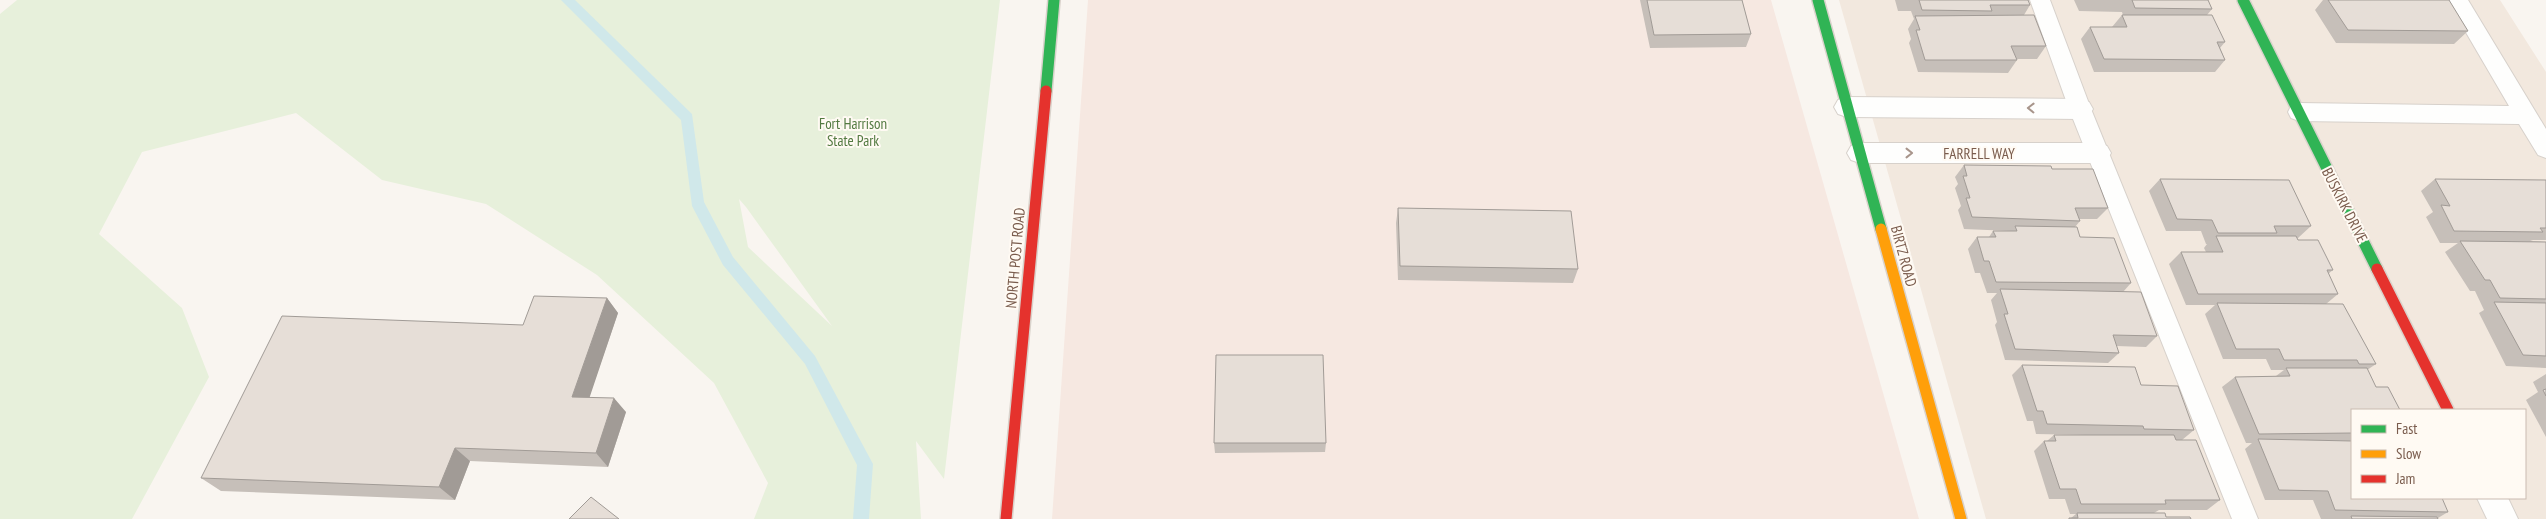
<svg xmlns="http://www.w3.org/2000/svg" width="2546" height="519" viewBox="0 0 2546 519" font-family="'PT Sans Narrow',sans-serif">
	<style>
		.residential { fill: #f2e8de; fill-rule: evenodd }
		.commercial { fill: #f6e8e1 }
		.green { fill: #e7f0db; fill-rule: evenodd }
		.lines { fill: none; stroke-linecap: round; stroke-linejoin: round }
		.stream { fill: #d0e8ea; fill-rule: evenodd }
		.lane-casing { stroke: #d7d1cb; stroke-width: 2 }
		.street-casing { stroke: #d7d1cb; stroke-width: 2 }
		.fast-casing { stroke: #d9d2cb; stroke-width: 14 }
		.slow-casing { stroke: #d9d2cb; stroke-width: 14 }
		.jam-casing { stroke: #d9d2cb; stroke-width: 14 }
		.lane { fill: #fefefd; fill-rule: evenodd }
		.street { fill: #fefefd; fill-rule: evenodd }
		.fast { stroke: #30b455; stroke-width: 11 }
		.slow { stroke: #ff9f0a; stroke-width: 11 }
		.jam { stroke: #e5322d; stroke-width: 11 }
		.wall { fill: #c6bfb9 }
		.shaded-wall { fill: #a19b96 }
		.building { fill: #e6ded7; stroke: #a19b96 }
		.oneway { stroke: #a8958b }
		.labels { text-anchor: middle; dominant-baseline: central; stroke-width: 4; stroke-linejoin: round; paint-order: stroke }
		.park-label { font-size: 15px; fill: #537a41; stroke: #fffaf3 }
		.street-label { font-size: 15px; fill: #7a5c4d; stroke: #fffaf3 }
	</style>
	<rect width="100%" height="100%" fill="#f9f5f0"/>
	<!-- residential -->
	<path class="residential" d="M1839,0H2500L2546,72V519H1986ZM2352,410H2525V498H2352Z"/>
	<!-- commercial -->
	<path class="commercial" d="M1088,0H1771L1919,519H1052Z"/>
	<!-- green -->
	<path class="green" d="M17,0H1000L944,479L916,441L921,519H754L768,483L714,383L597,275L486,204L382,180L296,113L142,152L99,234L182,308L209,377L132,519H0V14ZM739,199L746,207L832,326L748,247Z"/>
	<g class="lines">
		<!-- stream -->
		<path class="stream" d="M561,0H575L692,114L704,202L733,257L815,356L873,464L869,519H853L857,465L805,364L723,265L692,206L681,120Z"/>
		<defs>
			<path id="lane" d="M2030,0H2050L2091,109L2258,519H2232L2069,109Z
				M2447,0H2468L2546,129V158L2538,155L2519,124L2299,121L2291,118L2288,112L2291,106L2299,103L2509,106Z"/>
			<path id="street" d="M1847,97L2080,99L2089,102L2093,109L2089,116L2080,119L1847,117L1838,114L1834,107L1838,100Z
				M1860,143H2098L2107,146L2111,153L2107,160L2098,163H1860L1851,160L1847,153L1851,146Z
				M2477,498H2508L2518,519H2487Z"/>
			<path id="fast" d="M1818,0L1881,229
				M2243,0L2377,269
				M1046,91L1054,0"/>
			<path id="slow" d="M1881,229L1961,519"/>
			<path id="jam" d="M2377,269L2448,410
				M1006,519L1046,91"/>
		</defs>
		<!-- lane casing -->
		<use href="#lane" class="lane-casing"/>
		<!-- street casing -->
		<use href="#street" class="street-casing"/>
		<!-- fast casing -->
		<use href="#fast" class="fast-casing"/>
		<!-- slow casing -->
		<use href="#slow" class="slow-casing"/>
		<!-- jam casing -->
		<use href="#jam" class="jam-casing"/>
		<!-- lane -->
		<use href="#lane" class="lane"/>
		<!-- street -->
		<use href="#street" class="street"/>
		<!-- fast -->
		<use href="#fast" class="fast"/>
		<!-- slow -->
		<use href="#slow" class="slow"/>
		<!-- jam -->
		<use href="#jam" class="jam"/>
	</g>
	<!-- wall -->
	<path class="wall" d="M1640,0H1742L1751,34L1746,47L1650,48Z
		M1895,0H2028L2030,5L2024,15L2046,46L2037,59H2016L2017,60L2008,73L1918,72L1909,43L1911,39L1908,29L1914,19L1911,11H1898Z
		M2074,0H2208L2212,9L2207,15L2225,42L2220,48L2225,60L2215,72H2094L2081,39L2090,27H2112L2122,15H2123L2122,12L2079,11Z
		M2323,0H2449L2468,31L2454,44L2336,43L2315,10Z
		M1964,165L2052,169L2108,208L2097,219H2079L2080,221L2075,227L2080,237L2131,283L2123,292L2157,336L2146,347L2116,346L2119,353L2108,363L2005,360L1995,325L1997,322L1991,300L1997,293H1987L1980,273H1975L1968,249L1977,237H1989L1993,231H2011L1964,229L1958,210L1961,206L1955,188L1958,184L1955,177Z
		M2160,179L2311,226L2298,238H2297L2298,240L2333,270L2328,274L2338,294L2326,304L2376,364L2367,370L2352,410V498L2448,512L2438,518V519H2321L2313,500H2265L2245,449L2252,443H2246L2222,387L2235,377L2276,376L2284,370H2271L2266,359H2223L2205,314L2215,305H2186L2169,264L2181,252H2206L2204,248L2207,244H2206L2201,231H2166L2149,191Z
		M2435,179L2546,180V240H2533L2530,241L2546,242V368L2506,366L2479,313L2484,310L2475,291H2470L2445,252L2458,243H2440L2426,217L2433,212L2421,191Z
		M1398,208L1578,269L1573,283L1398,280L1396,223Z
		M607,298L618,313L589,397L626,412L608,467L470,461L455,500L221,491L201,478L523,325Z
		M2022,365L2141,385L2194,430L2182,440H2176L2220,500L2207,510H2159L2154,513L2166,517L2191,519H2068L2071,518L2076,514H2070L2065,499H2049L2034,451L2044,441H2047L2054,435H2086L2036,434L2033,421H2027L2012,375Z
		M2546,374V437L2526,400L2538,392L2533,382Z
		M1214,443H1326L1325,452L1215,453Z"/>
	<!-- shaded-wall -->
	<path class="shaded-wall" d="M607,298L618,313L585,411L572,397Z
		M614,398L626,412L608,467L596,453Z
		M455,448L470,461L455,500L439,487Z"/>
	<!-- building -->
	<path class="building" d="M1647,0H1742L1751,34L1654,35Z
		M1919,0H2028L2030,5H1990L1992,11L1922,10Z
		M2132,0H2208L2212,9L2135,8Z
		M2328,0H2449L2468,31L2348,30Z
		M2034,15L2046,46H2011L2017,60H1925L1916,30H1920L1915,16Z
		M2122,15H2212L2225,42H2217L2225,60L2104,59L2090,27H2127Z
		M1964,165L2051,166L2052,169H2093L2108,208H2075L2080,221L1972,217L1966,198H1970L1963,176H1967Z
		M2160,179L2289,180L2311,226H2274L2277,233H2218L2212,220L2177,219Z
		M2435,179L2546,180V228H2540L2543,232L2454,231L2441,205L2450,206Z
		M1398,208L1571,211L1578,269L1400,266Z
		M2015,226L2077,227L2080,237L2114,238L2131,283L1996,282L1989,261H1984L1977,237H1996L1993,231H2017Z
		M2216,236H2296L2298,240H2318L2333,270H2327L2338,294H2198L2181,252H2223Z
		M2460,241L2546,242V299L2500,298L2490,280H2485Z
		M2000,289L2141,292L2157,336L2113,335L2119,353L2015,349L2004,314H2008Z
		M534,296L607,298L572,397L614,398L596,453L455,448L439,487L201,478L282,316L523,325Z
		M2494,302L2546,303V356L2523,355Z
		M2217,303L2343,304L2376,364H2359L2357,360H2284L2279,349H2236Z
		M1216,355H1323L1326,443H1214Z
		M2022,365L2135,367L2141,385L2178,386L2194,430L2144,429L2143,426L2047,424L2043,411H2037Z
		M2286,368H2367L2376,387H2388L2400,410H2352V433L2259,434L2235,377L2290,376Z
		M2546,389V396L2543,390Z
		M2054,435H2174L2176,440H2196L2220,500H2165L2166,504H2081L2076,489H2060L2044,441H2056Z
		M2258,439L2352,441V498H2442L2448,512L2335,510L2328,491L2279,490Z
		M591,497L619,519H569Z
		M2077,513H2165L2166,517H2190L2191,519H2069V518H2078Z
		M2351,516L2437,517L2438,519H2352Z"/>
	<!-- one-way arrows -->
	<defs><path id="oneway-chevron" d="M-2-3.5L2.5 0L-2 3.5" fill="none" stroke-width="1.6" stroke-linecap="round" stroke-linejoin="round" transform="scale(1.25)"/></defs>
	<g class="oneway">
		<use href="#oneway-chevron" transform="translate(2031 108) rotate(-179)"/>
		<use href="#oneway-chevron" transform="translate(1909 153)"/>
	</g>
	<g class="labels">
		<!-- park labels -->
		<g class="park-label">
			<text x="853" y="123">Fort Harrison<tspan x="853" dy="17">State Park</tspan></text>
		</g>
		<!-- street labels -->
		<g class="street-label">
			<text x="1979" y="153">FARRELL WAY</text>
			<text transform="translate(2345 205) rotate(63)">BUSKIRK DRIVE</text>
			<text transform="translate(1904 256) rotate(75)">BIRTZ ROAD</text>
			<text transform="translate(1015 258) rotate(-85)">NORTH POST ROAD</text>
		</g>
	</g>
	<!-- legend -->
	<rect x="2351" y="409" width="175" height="90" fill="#fffaf3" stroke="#cabbb1"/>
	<rect x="2361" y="425" width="25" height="8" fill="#30b455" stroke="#cabbb1"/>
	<text x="2396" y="434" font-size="15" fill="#7a5c4d">Fast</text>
	<rect x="2361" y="450" width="25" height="8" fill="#ff9f0a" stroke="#cabbb1"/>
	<text x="2396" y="459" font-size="15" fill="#7a5c4d">Slow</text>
	<rect x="2361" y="475" width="25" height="8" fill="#e5322d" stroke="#cabbb1"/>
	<text x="2396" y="484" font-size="15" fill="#7a5c4d">Jam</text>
</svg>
